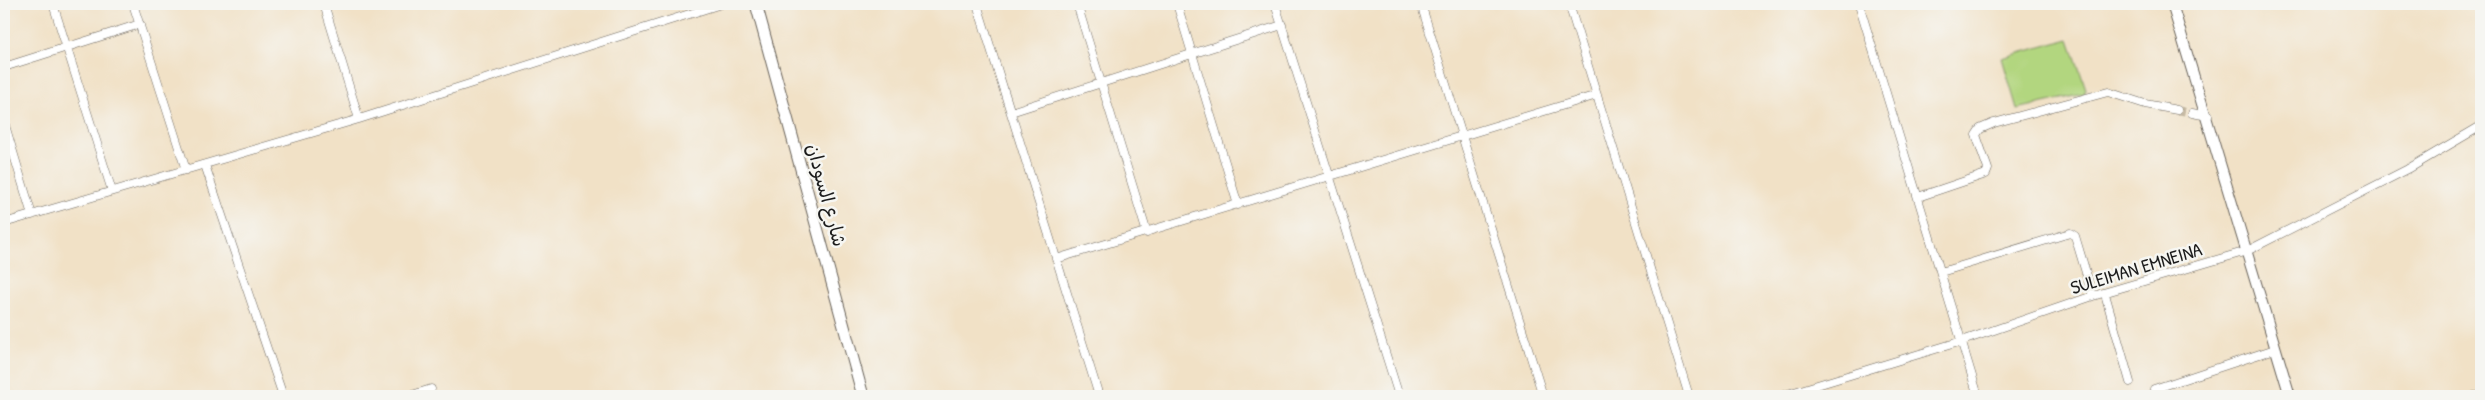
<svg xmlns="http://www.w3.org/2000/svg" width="2485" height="400" viewBox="0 0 2485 400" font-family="'Patrick Hand','Playpen Sans Arabic',sans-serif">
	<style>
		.green { fill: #b2d67f; stroke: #67794e }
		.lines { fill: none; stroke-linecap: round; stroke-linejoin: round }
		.minor-tunnel { stroke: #c6baa4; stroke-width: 8; stroke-dasharray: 8 4; stroke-linecap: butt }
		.minor-casing { stroke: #676158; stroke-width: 9 }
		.tertiary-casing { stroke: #676158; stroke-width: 12 }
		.secondary-casing { stroke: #676158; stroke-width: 13 }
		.minor { stroke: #fff; stroke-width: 8 }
		.tertiary { stroke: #fff; stroke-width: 10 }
		.secondary { stroke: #fff; stroke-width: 11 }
		.labels { text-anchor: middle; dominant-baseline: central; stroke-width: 5; stroke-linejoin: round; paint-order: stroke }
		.street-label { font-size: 19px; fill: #1c1c1c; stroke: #f6f6f2 }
	</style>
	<rect width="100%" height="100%" fill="#f6f6f2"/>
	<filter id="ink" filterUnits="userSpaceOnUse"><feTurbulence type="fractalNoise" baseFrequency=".02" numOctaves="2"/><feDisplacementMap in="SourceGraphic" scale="10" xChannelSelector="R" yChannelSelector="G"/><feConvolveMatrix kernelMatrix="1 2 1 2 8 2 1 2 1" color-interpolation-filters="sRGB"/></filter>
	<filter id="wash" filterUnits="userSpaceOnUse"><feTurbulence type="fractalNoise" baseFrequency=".0096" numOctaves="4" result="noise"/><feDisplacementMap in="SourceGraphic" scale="20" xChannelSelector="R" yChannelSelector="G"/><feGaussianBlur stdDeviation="1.12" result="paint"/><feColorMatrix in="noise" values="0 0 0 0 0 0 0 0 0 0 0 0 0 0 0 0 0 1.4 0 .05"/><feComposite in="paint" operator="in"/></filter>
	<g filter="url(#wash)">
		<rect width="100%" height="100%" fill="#f1e1c6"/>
		<!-- green -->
		<path class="green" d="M2069,39L2086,89L2084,94L2017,109L2002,58Z"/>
	</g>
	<g filter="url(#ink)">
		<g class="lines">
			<!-- minor-tunnel -->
			<path class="minor-tunnel" d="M2177,110L2192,113"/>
			<defs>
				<path id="minor" d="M53,4L112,191
					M133,4L186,170
					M324,4L359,119
					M977,4L1099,396
					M1077,4L1147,233
					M1177,4L1238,205
					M1275,4L1399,396
					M1421,4L1543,396
					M1569,4L1689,396
					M1859,4L1978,396
					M4,67L140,24
					M1011,112L1282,25
					M2192,113L2208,116
					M4,122L32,215
					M205,165L283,396
					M1918,197L1986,174L1988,169L1976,135L1980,129L1994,123L2108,92L2145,104L2177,110
					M4,223L359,119L721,4
					M1056,259L1597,95
					M1941,272L2070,233L2075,236L2093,296
					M2105,294L2130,382
					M2154,389L2275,349
					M409,396L431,389
					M1781,396L1962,341L2093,296L2247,251L2408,169L2481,126
					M2474,396L2481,395"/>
				<path id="tertiary" d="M2172,4L2290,396"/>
				<path id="secondary" d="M756,4L863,396"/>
			</defs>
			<!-- minor casing -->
			<use href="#minor" class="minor-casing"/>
			<!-- tertiary casing -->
			<use href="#tertiary" class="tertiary-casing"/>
			<!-- secondary casing -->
			<use href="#secondary" class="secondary-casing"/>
			<!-- minor -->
			<use href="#minor" class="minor"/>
			<!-- tertiary -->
			<use href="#tertiary" class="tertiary"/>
			<!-- secondary -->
			<use href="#secondary" class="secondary"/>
		</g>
	</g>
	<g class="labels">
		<!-- street labels -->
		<g class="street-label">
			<text transform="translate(827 195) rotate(75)">شارع السودان</text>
			<text transform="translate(2136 268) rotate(-17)">SULEIMAN EMNEINA</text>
		</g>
	</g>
	<!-- margin -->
	<rect width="2485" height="400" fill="none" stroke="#f6f6f2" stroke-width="20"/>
</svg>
